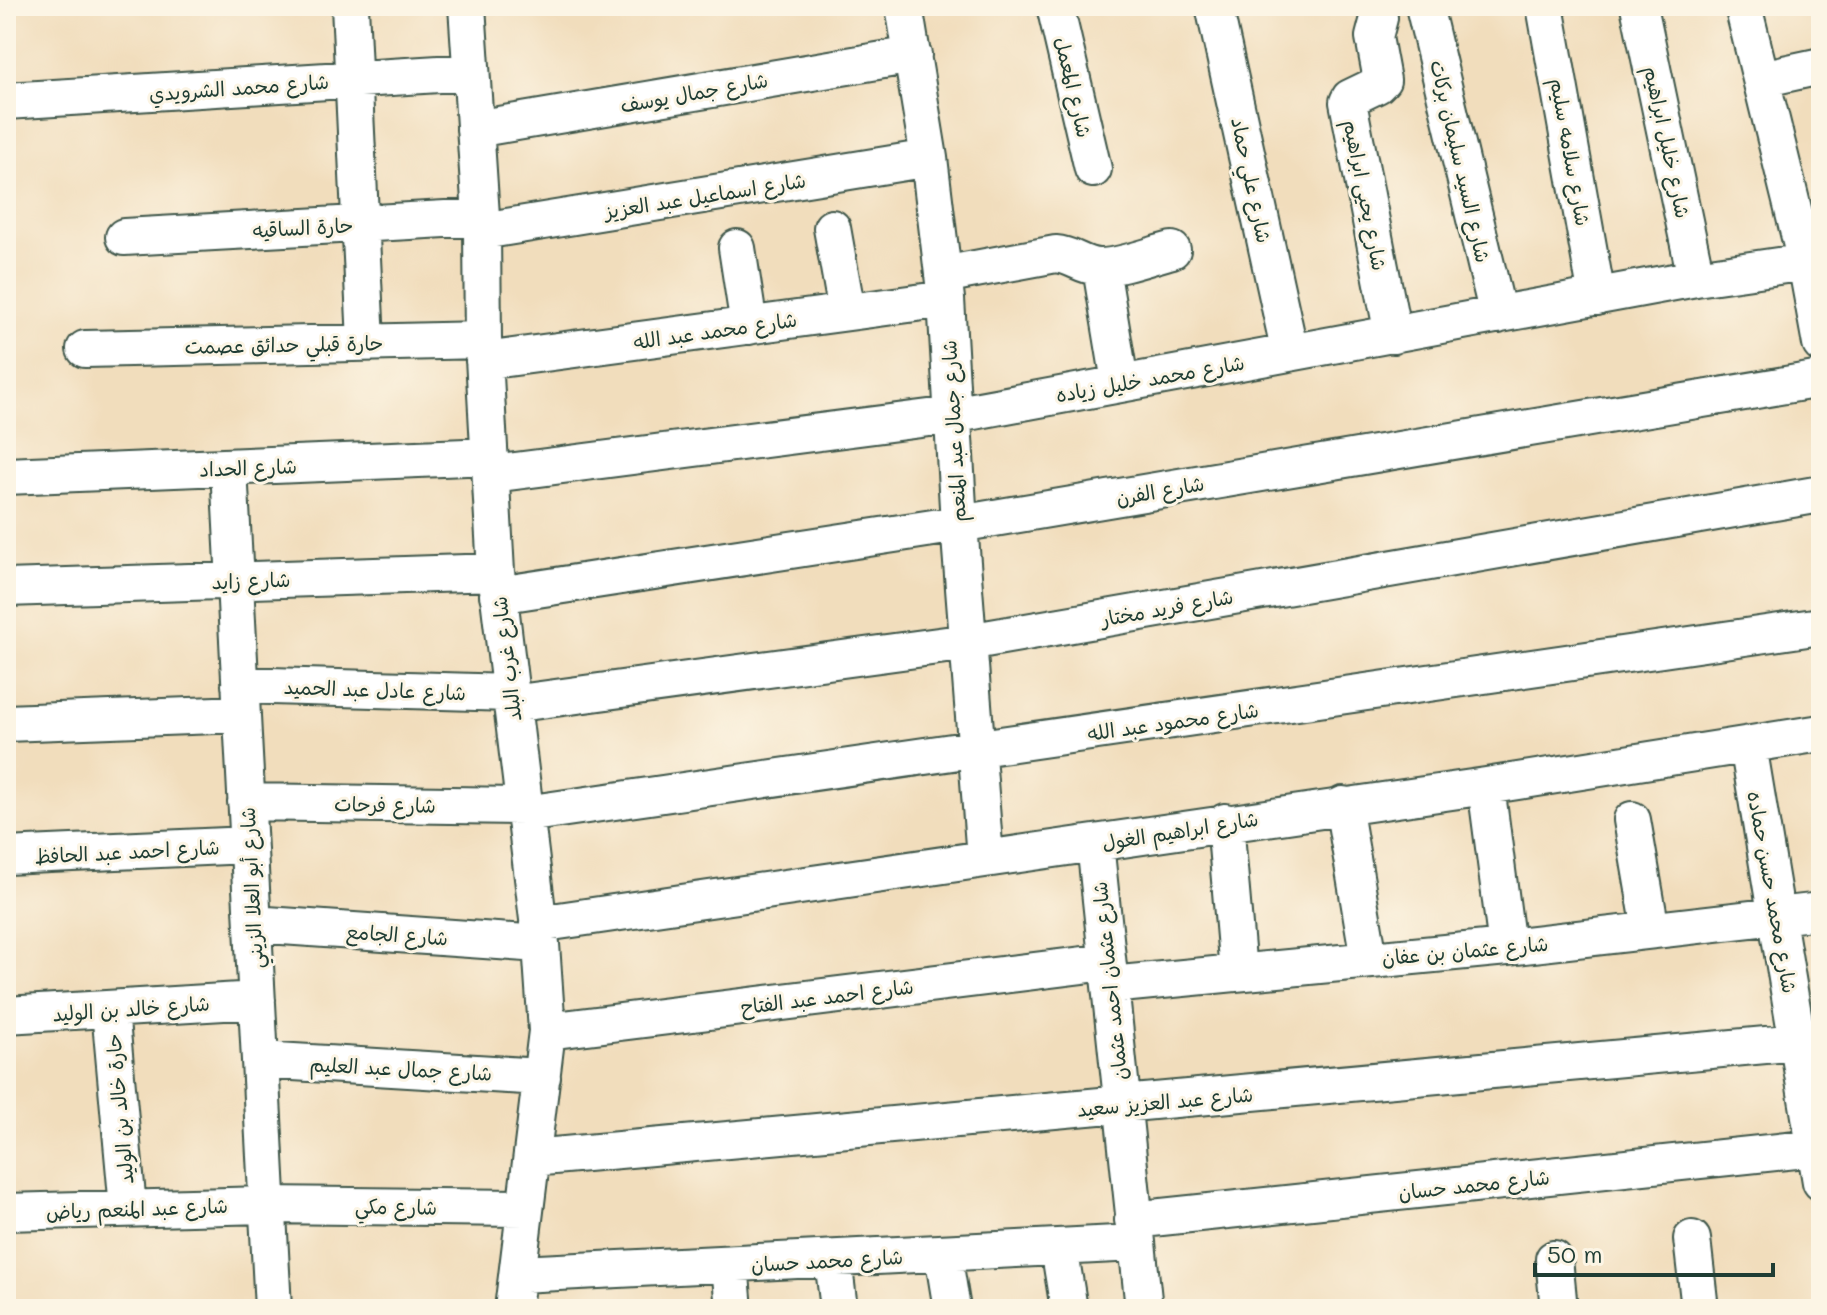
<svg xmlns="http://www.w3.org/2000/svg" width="1827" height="1315" viewBox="0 0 1827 1315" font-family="Mali,'Playpen Sans Arabic',sans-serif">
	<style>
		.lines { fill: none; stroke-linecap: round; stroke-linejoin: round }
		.minor-casing { stroke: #3e5548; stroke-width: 40 }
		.minor { stroke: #fff; stroke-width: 36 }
		.labels { text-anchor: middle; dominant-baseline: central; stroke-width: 6; stroke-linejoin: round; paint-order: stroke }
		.street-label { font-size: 20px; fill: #1f3d34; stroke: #fcf5e5 }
	</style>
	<rect width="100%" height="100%" fill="#fcf5e5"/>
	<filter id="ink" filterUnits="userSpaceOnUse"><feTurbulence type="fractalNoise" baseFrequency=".0125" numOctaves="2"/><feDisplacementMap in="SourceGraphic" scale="16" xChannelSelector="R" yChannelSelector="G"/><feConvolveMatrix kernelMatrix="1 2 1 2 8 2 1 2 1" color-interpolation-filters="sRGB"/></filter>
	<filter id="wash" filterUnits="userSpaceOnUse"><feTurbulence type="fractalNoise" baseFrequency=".006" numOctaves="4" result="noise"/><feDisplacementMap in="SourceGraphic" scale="32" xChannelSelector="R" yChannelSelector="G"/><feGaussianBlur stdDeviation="1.8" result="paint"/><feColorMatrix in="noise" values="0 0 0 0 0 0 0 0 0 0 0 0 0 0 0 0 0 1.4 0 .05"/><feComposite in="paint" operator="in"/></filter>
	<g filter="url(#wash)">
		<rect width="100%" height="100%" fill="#f1ddbc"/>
	</g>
	<g filter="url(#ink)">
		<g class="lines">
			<defs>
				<path id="minor" d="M350,6L366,342
					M467,6L482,231L483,340L496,572L541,944L547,1031L513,1309
					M904,6L929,158L946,299L959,524L985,858
					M1055,6L1093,169
					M1214,6L1290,353
					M1378,6L1379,18L1374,37L1382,80L1377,85L1350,98L1348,102L1393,335
					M1424,6L1498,315
					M1545,6L1597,297
					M1639,6L1696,278
					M1743,6L1806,262L1821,344
					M1761,79L1821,66
					M6,101L471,72
					M475,129L913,55
					M832,228L847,312
					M482,231L929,158
					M124,237L481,217
					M737,248L749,326
					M1101,268L1120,382
					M943,275L1056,254C1072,255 1082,266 1098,267C1118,268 1152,255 1172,250
					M85,349L483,340
					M484,361L946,299
					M229,468L273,1309
					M492,474L952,415L1696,278L1806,262
					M6,476L490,456
					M6,588L496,572
					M498,595L959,524L1821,379
					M240,685L510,693
					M511,704L968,642L1821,494
					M6,723L242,714
					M1748,745L1821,1182
					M1486,786L1507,947
					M246,802L524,806
					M1343,805L1369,959
					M525,814L1821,626
					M1632,820L1651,930
					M1225,822L1238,972
					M1095,843L1144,1309
					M6,856L248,845
					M253,924L541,944
					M538,924L1486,786L1821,733
					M1110,985L1507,947L1821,911
					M110,1010L128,1208
					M6,1015L257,1000
					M547,1031L1107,962
					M260,1060L542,1077
					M532,1158L1798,1042
					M6,1212L267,1205L525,1208
					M1133,1220L1815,1148
					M1692,1239L1700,1309
					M1059,1247L1069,1309
					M943,1254L952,1309
					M833,1259L839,1309
					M1554,1259L1559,1309
					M730,1265L734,1309
					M519,1274L1136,1243"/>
			</defs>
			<!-- minor casing -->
			<use href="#minor" class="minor-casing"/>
			<!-- minor -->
			<use href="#minor" class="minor"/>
		</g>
	</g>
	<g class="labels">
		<!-- street labels -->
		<g class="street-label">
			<text transform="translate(239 87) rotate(-4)">شارع محمد الشرويدي</text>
			<text transform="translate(1074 87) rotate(77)">شارع المعمل</text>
			<text transform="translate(694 92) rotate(-10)">شارع جمال يوسف</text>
			<text transform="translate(1668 142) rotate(78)">شارع خليل ابراهيم</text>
			<text transform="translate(1571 152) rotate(80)">شارع سلامه سليم</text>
			<text transform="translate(1461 161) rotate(77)">شارع السيد سليمان بركات</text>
			<text transform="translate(1252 180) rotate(78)">شارع علي حماد</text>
			<text transform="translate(705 195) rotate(-9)">شارع اسماعيل عبد العزيز</text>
			<text transform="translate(1366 195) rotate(79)">شارع يحيى ابراهيم</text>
			<text transform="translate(303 227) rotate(-3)">حارة الساقيه</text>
			<text transform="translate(715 330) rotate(-8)">شارع محمد عبد الله</text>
			<text transform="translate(284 344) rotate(-1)">حارة قبلي حدائق عصمت</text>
			<text transform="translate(1150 378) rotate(-10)">شارع محمد خليل زياده</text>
			<text transform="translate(953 431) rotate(-93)">شارع جمال عبد المنعم</text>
			<text transform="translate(248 467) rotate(-2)">شارع الحداد</text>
			<text transform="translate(1160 490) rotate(-10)">شارع الفرن</text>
			<text transform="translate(251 580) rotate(-2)">شارع زايد</text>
			<text transform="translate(1167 607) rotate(-10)">شارع فريد مختار</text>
			<text transform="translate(506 659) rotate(-97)">شارع غرب البلد</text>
			<text transform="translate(375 689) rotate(2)">شارع عادل عبد الحميد</text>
			<text transform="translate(1173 721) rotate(-8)">شارع محمود عبد الله</text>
			<text transform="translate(385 804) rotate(1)">شارع فرحات</text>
			<text transform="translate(1180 830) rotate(-9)">شارع ابراهيم الغول</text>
			<text transform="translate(127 851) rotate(-3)">شارع احمد عبد الحافظ</text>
			<text transform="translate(251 888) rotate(-93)">شارع أبو العلا الزيني</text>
			<text transform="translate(1773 892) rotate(80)">شارع محمد حسن حماده</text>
			<text transform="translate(397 934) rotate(4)">شارع الجامع</text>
			<text transform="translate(1465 950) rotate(-5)">شارع عثمان بن عفان</text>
			<text transform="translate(1109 981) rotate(-96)">شارع عثمان احمد عثمان</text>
			<text transform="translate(827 996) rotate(-7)">شارع احمد عبد الفتاح</text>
			<text transform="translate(131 1008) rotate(-4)">شارع خالد بن الوليد</text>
			<text transform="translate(401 1068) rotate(3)">شارع جمال عبد العليم</text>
			<text transform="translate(1165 1101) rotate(-5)">شارع عبد العزيز سعيد</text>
			<text transform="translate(119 1109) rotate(-95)">حارة خالد بن الوليد</text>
			<text transform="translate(1474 1184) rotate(-6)">شارع محمد حسان</text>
			<text transform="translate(396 1206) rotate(1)">شارع مكي</text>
			<text transform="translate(137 1208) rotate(-2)">شارع عبد المنعم رياض</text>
			<text transform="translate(827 1260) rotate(-3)">شارع محمد حسان</text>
		</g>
	</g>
	<!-- margin -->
	<rect width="1827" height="1315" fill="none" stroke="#fcf5e5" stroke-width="32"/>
	<!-- scale -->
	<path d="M1535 1263v12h238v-12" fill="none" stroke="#1f3d34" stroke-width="4"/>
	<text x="1547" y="1263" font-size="24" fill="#1f3d34" stroke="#fcf5e5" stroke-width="6" paint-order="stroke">50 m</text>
</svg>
